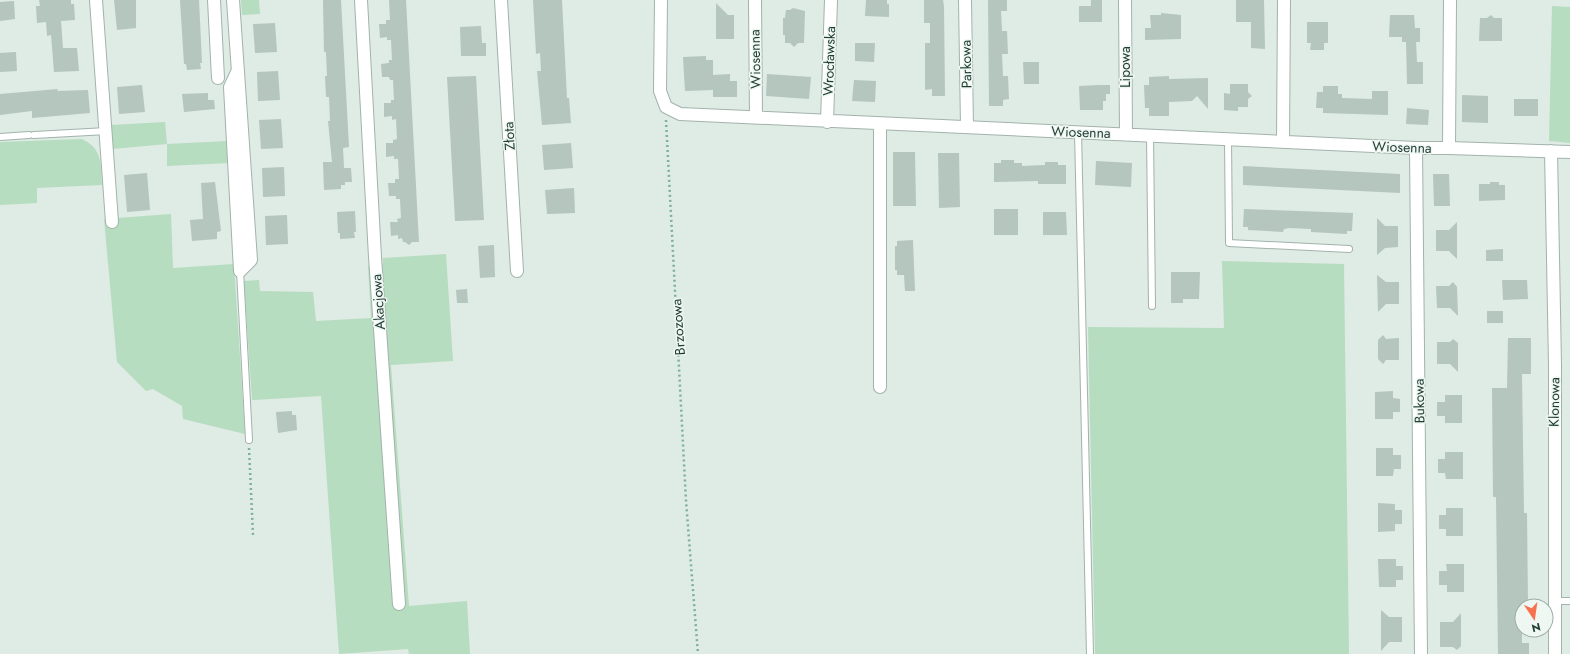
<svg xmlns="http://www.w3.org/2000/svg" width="1570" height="654" viewBox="0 0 1570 654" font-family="Jost,sans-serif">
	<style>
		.grass { fill: #b6ddbf }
		.building { fill: #b4c6be }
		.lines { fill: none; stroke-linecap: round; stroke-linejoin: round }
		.service-casing { stroke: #a2b3ac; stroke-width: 8 }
		.minor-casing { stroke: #a2b3ac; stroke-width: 14 }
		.path { stroke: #7db09e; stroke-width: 2.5; stroke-dasharray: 2 3; stroke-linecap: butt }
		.service { stroke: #fff; stroke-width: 6 }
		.minor { stroke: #fff; stroke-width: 12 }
		.labels { text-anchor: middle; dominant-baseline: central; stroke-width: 3; stroke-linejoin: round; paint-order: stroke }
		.street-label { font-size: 14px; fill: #1f3b32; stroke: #eff7f3 }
	</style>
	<rect width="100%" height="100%" fill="#dfebe5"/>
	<!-- grass -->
	<path class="grass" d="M241,0H259L260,14L242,15Z
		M1552,6L1570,7V143L1549,141Z
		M165,122L167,144L227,141L229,163L167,166V144L112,149L111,125Z
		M82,139C103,149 101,165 102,185L37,188V203L0,205V142Z
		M171,214L173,268L234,264L245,434L183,419L182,406L153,389L146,391L117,362L104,219Z
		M446,254L453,361L391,365L409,606L467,601L470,654H409L408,649L339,654L321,396L252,400L244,281L259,280L260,291L313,292L316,321L371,318L368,266L383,265V258Z
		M1222,261L1344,264L1349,654H1095L1088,327L1224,328Z"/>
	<!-- building -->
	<path class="building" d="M39,0H71V4H74L75,20L61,21L63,48H77L79,71L54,72L51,35L47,36L46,22L37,23L36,6H40Z
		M114,0H136V28L117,30Z
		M180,0H199L202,63H200L201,69L187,70L186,64H184Z
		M323,0H341L349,147L343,148L344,168H351L352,182H345V185H341V189L324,190L323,162H332L328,121H330L329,97H326L325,76H327L326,52H324Z
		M389,0H406L419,242H412L409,245L405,242H403L402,238L398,239V235L391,236L390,222H398L397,219L401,218L400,199H396V196H389L388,183H395V179H399L398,159H394V156L386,157V143H393V140L397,139L396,119L392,120V116L384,117V103H391V100H394L393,80H390L389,77H382L381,64L389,63V60H392L391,40H387V37L380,38L379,24H386V20H390Z
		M533,0H562L567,98H569L571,123L542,125L537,71H541L540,53L536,54Z
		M866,0H887V4H889V17L865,16Z
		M924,0H943L944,6L945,96H932V89L925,90V43H930V23H924Z
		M988,0H1007V11H1001L1002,31H1007L1008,54H1002L1003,76H1008L1009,99L1003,100V106H989Z
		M1091,0H1102V22H1079V6H1091Z
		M1236,0H1264L1265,49L1251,48V22H1236Z
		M14,1L15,19L0,21V2Z
		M716,3L728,15H734V39H716Z
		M793,8L805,11L804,43H798L794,47L790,43H785V35H783V18H785L786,10H790Z
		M1161,13L1181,15V39L1145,40V28H1151L1150,15H1161Z
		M1390,15H1414L1415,28H1420V42H1416L1417,62H1423V84H1407L1406,42H1402V37H1389Z
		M1491,15L1494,18H1502V41H1479L1480,18H1487Z
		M1307,22H1328V43H1324V50H1310L1311,43H1307Z
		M275,23L277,52L255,53L253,24Z
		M481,26L482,43H486V56H461L460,27Z
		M855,43H875L874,62L855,61Z
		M16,52L17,71L0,72V53Z
		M706,56V60H713V75L730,74V81H737V97H713V90L685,91L683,57Z
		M1023,62H1039V84H1024Z
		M278,71L280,100L258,101L257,72Z
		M767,74L811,77L809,99L766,96Z
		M476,76L484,220L455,221L447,77Z
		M1169,76V79L1208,78V109L1197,96L1192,101L1169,102V116H1149V108H1145L1144,85H1149V77Z
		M854,80L876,81L875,102L852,101Z
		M1230,84H1248V92L1252,96L1248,99V107H1238V111L1224,110V93L1230,94Z
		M142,85L145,112L119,114L117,87Z
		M1099,85H1110V94H1106V101H1103V110H1080L1079,86Z
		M1323,86H1338V94H1342V98L1372,99V91H1388V115L1323,113V108H1316L1317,92H1323Z
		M58,89L57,91L88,90L90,113L32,118V111L0,115V94Z
		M208,93V100H214L215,109L184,112L182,94Z
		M1462,95L1488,96V123L1462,122Z
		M1514,99H1538V116H1514Z
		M1407,108L1429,110L1428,125L1406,124Z
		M281,119L283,148L261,149L259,120Z
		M571,143L573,168L544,170L542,145Z
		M893,152H915L916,206H893Z
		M938,153H959L960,207L939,208Z
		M1001,160H1014V163H1022V166L1045,165V162H1058V165H1066V184H1038V181L994,182V163H1001Z
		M1096,161L1132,163L1131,187L1095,185Z
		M1243,166L1400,174V193L1243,185Z
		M284,167L285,196L263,197L262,168Z
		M147,173L150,210L127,212L124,175Z
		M1433,174H1449L1450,206H1434Z
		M215,182L221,231L217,232V239L192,241L190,220L203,219L201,183Z
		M1490,182H1499V185H1505V200L1479,201V184H1490Z
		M574,188L575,213L547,214L545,190Z
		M994,209H1018V235H994Z
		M1244,209L1353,213L1352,231H1347V234L1311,232V229L1289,228L1284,229L1283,232L1248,230V227H1243Z
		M355,211L356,232H354L355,238L340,239V233H338L337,212Z
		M1043,212H1066L1067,235H1043Z
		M287,215L288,244L266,245L265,216Z
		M1377,218L1385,226H1398V247L1385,248L1377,255Z
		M1457,222V259L1449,251H1436V230H1449Z
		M913,240L915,291H905L904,275H897V270H895V246H897V241Z
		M494,245L495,277L480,278L478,246Z
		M1503,249V261H1486V250Z
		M1171,272H1200L1199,299H1183V303H1171Z
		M1377,275L1386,282H1399V304H1386L1378,312Z
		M1502,280H1527L1528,299L1503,300Z
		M1453,282L1457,287L1458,316L1450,308H1437L1436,286H1449Z
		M467,289L468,303H457L456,290Z
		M1487,311H1503V323H1487Z
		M1383,335L1386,339L1399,338V360H1386L1383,364L1378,359V340Z
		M1508,338H1531V374H1522L1524,513H1527L1528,606H1522V643H1529V654H1498L1496,497H1493L1492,388H1507Z
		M1453,339L1458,343V372L1450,364H1437V342H1450Z
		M1393,391V398L1400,399V412H1393V419H1375V392Z
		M1445,395H1462V423H1445V416H1437V402H1445Z
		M292,411V415H296L297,430L278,433L276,412Z
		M1376,448H1393V455H1401V469H1394L1393,476H1376Z
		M1445,452H1463V479H1446L1445,473H1438V459H1445Z
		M1378,503L1395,504V510H1402V524H1395V531L1378,532Z
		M1446,508H1463V536H1446V529H1439V515H1446Z
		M1378,559H1396V566H1403V580H1396V587H1379Z
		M1446,564H1464V592H1447V585H1439V571H1447Z
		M1381,610L1389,617H1402V642H1389L1381,651Z
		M1461,613V646L1457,650L1453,647H1440V622H1453Z"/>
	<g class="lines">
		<defs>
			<path id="service" d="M1078,132L1090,654
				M34,135L107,131
				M1150,135L1152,306
				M0,137L29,135
				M1228,139L1229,243L1349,249
				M240,271L249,440
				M1554,601H1570"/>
			<path id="minor" d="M96,0L112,222
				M214,0L218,78
				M233,0L251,260L240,271
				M361,0L375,257L399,604
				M501,0L517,271
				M661,0L660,91L666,107L680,114L1416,148H1449L1570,152
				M755,0L756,117
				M965,0L967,127
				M1125,0L1126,134
				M238,70L230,87L240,271
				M827,122L831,0
				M1283,142L1284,0
				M1416,148L1421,654
				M1449,148L1450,0
				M1551,151L1555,365V654
				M880,387V124"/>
		</defs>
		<!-- service casing -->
		<use href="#service" class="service-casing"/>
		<!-- minor casing -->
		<use href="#minor" class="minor-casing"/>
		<!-- path -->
		<path class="path" d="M666,120L686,501L698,654
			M249,448L253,535"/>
		<!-- service -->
		<use href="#service" class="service"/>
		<!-- minor -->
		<use href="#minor" class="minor"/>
	</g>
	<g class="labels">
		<!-- street labels -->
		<g class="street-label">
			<text transform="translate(755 59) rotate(-91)">Wiosenna</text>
			<text transform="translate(829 61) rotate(-88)">Wrocławska</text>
			<text transform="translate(966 64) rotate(-91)">Parkowa</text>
			<text transform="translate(1125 67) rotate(-90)">Lipowa</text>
			<text transform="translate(1081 132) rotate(2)">Wiosenna</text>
			<text transform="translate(509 136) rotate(-93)">Złota</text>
			<text transform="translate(1402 147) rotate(2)">Wiosenna</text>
			<text transform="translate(378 302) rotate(-94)">Akacjowa</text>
			<text transform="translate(678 327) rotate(-94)">Brzozowa</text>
			<text transform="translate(1419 401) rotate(-91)">Bukowa</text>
			<text transform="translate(1554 402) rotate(-89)">Klonowa</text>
		</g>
	</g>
	<!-- north arrow -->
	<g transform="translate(1534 618) rotate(167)"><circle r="19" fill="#eff7f3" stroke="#9caca6"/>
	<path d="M0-3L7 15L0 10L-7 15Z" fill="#f8714f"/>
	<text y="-6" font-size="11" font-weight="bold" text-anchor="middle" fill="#1f3b32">N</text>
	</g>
</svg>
